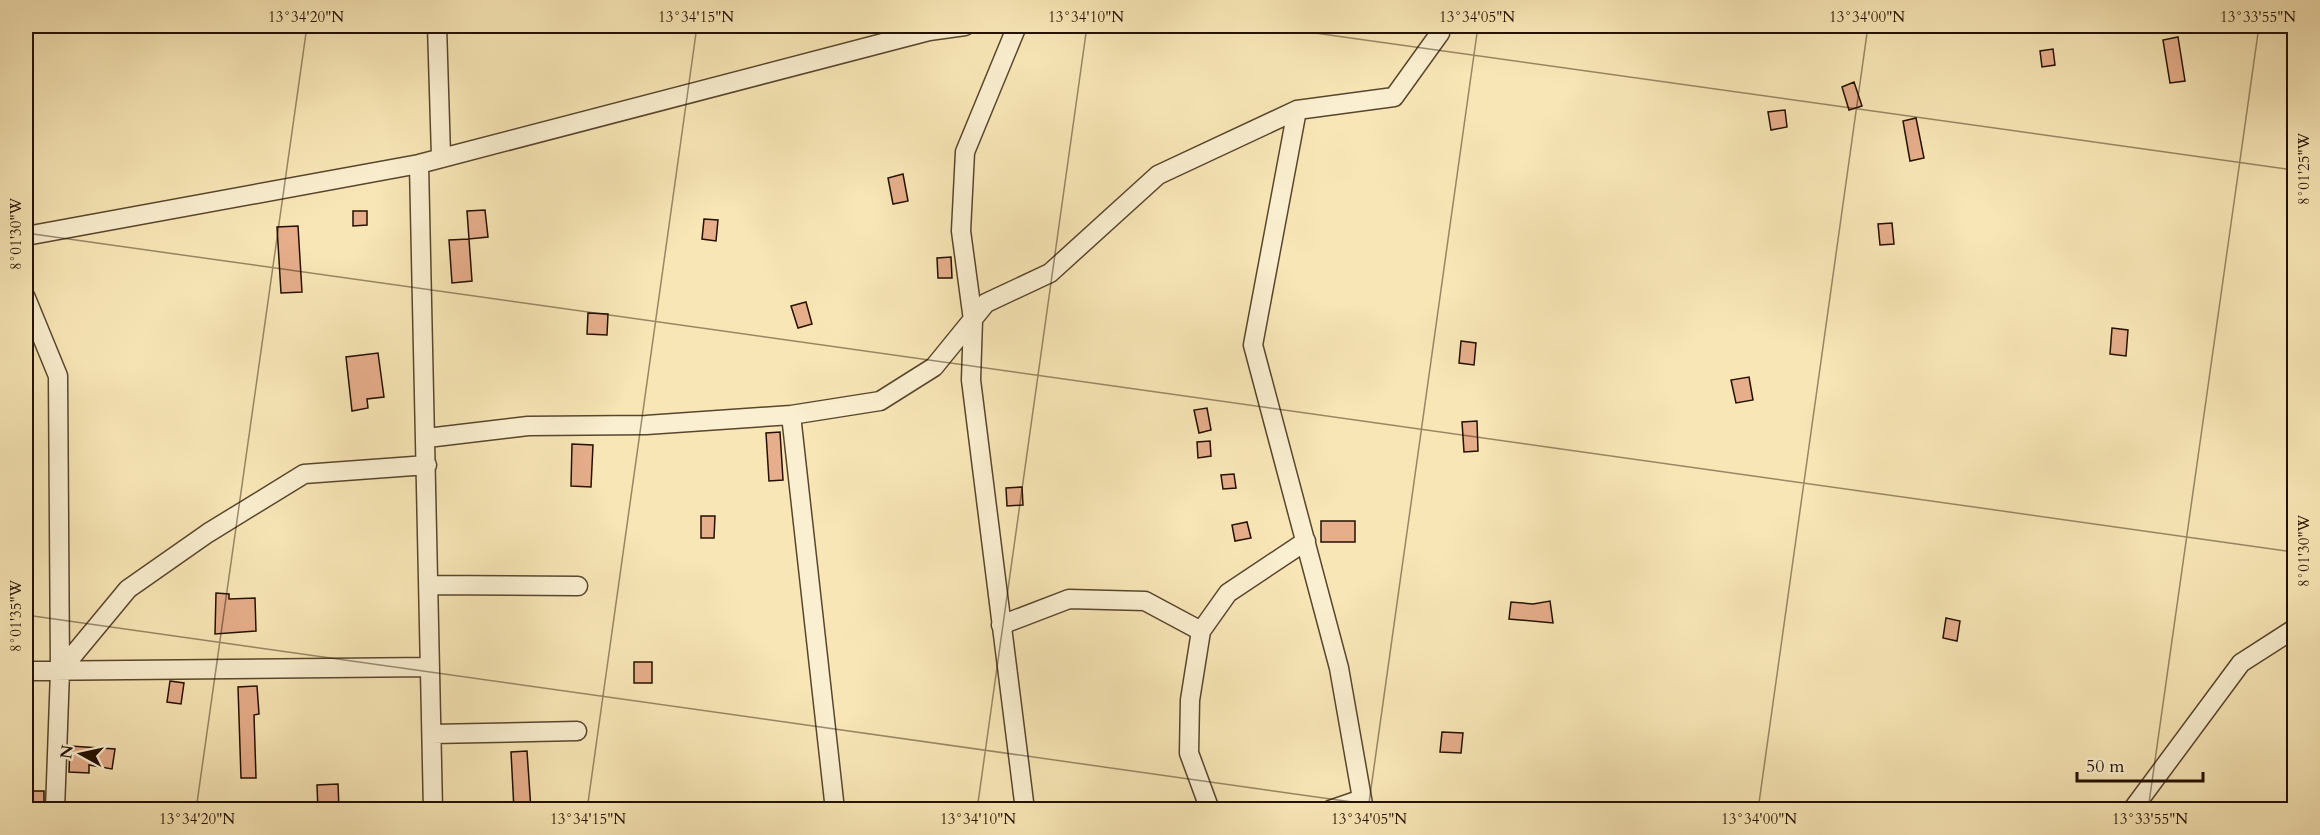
<svg xmlns="http://www.w3.org/2000/svg" width="2320" height="835" viewBox="0 0 2320 835" font-family="Cardo,serif">
	<style>
		.building { fill: #e6ae8b; stroke: #241100; stroke-width: 1.5 }
		.lines { fill: none; stroke-linecap: round; stroke-linejoin: round }
		.minor-casing { stroke: #59462e; stroke-width: 21 }
		.minor { stroke: #faefd0; stroke-width: 18 }
		.ticks { fill: none; stroke: #241100; stroke-width: 1.5; stroke-opacity: 0.45 }
		.neatline { fill: none; stroke: #241100; stroke-width: 2 }
		.ticks-label { font-size: 15px; text-anchor: middle; fill: #241100 }
	</style>
	<rect width="100%" height="100%" fill="#f8e6b6"/>
	<filter id="stains"><feTurbulence type="fractalNoise" baseFrequency=".00333" numOctaves="4"/><feColorMatrix values="0 0 0 0 .2 0 0 0 0 .09 0 0 0 0 .02 0 0 0 .5 -.17"/></filter>
	<radialGradient id="worn" r=".72"><stop offset=".6" stop-color="#630" stop-opacity="0"/><stop offset="1" stop-color="#630" stop-opacity=".3"/></radialGradient>
	<!-- building -->
	<path class="building" d="M2178,37L2185,81L2170,83L2163,40Z
		M2053,49L2055,65L2042,67L2040,51Z
		M1854,82L1862,106L1849,110L1842,87Z
		M1785,110L1787,127L1771,130L1768,112Z
		M1916,118L1924,158L1910,161L1903,121Z
		M903,174L908,201L893,204L888,178Z
		M485,210L488,237L469,239L467,211Z
		M353,211H367V225L353,226Z
		M704,219L718,220L716,241L702,239Z
		M1892,223L1894,244L1880,245L1878,224Z
		M298,226L302,292L281,293L277,227Z
		M469,239L472,281L452,283L449,240Z
		M951,257L952,278H938L937,258Z
		M806,302L812,324L798,328L791,306Z
		M588,313L608,314L607,335L587,334Z
		M2112,328L2128,330L2126,356L2110,354Z
		M1461,341L1476,343L1474,365L1459,363Z
		M378,353L384,397L367,399L368,408L352,411L346,357Z
		M1749,377L1753,400L1736,403L1731,380Z
		M1207,408L1211,430L1199,433L1194,410Z
		M1477,421L1478,451L1464,452L1462,422Z
		M780,432L783,480L769,481L766,433Z
		M1210,441L1211,456L1198,458L1197,442Z
		M572,444L593,445L591,487L571,486Z
		M1234,474L1236,488L1223,489L1221,475Z
		M1022,487L1023,505L1007,506L1006,488Z
		M701,516H715L714,538H701Z
		M1321,521H1355V542H1321Z
		M1247,522L1251,538L1235,541L1232,525Z
		M216,593L229,594V599L255,598L256,631L215,634Z
		M1550,601L1553,623L1509,619L1511,602L1533,604Z
		M1946,618L1960,621L1957,641L1943,638Z
		M634,662H652V683H634Z
		M170,681L184,683L181,704L167,702Z
		M257,686L259,714L254,715L256,778H241L238,687Z
		M1442,732L1463,733L1461,753L1440,752Z
		M70,746L115,749L112,769L89,765V773L69,772Z
		M527,751L531,810H514L511,752Z
		M338,784L339,810H318L317,785Z
		M29,791H44V810H30Z"/>
	<g class="lines">
		<defs>
			<path id="minor" d="M437,26L441,156
				M1017,26L965,152L961,231L973,320L971,380L1025,810
				M1297,110L1253,345L1339,668L1364,810
				M419,164L433,810
				M26,236L419,164L929,31L965,26
				M26,298L58,376L60,671L55,810
				M791,415L835,810
				M427,438L528,426L646,425L791,415L880,401L934,367L986,303L1050,273L1158,175L1297,110L1394,97L1440,33L1436,26
				M429,585L578,586
				M1001,625L1069,599L1145,601L1201,631
				M26,671L430,667
				M60,671L128,589L208,533L304,474L427,465
				M432,734L577,731
				M1210,810L1189,753L1190,700L1201,631L1228,593L1306,541
				M1330,810L1362,799
				M2132,810L2241,663L2294,629"/>
		</defs>
		<!-- minor casing -->
		<use href="#minor" class="minor-casing"/>
		<!-- minor -->
		<use href="#minor" class="minor"/>
	</g>
	<!-- ticks -->
	<path class="ticks" d="M1265,26L2294,170M26,233L2294,552M26,615L1409,810M196,810L307,26M587,810L697,26M977,810L1087,26M1368,810L1478,26M1758,810L1868,26M2148,810L2259,26"/>
	<!-- margin -->
	<rect width="2320" height="835" fill="none" stroke="#f8e6b6" stroke-width="66"/>
	<!-- north arrow -->
	<g transform="translate(81 754) rotate(278)" stroke="#faefd0" stroke-width="4.5" paint-order="stroke">
	<path d="M0-4.5L10 22L0 15L-10 22Z" fill="#241100"/>
	<text y="-9" font-size="16" font-weight="bold" text-anchor="middle" fill="#241100">N</text>
	</g>
	<!-- scale -->
	<path d="M2077 772v9h126v-9" fill="none" stroke="#241100" stroke-width="3"/>
	<text x="2086" y="772" font-size="18" fill="#241100" stroke="#faefd0" stroke-width="4.5" paint-order="stroke">50 m</text>
	<rect x="33" y="33" width="2254" height="769" class="neatline"/>
	<g class="ticks-label">
		<text x="306" y="22">13°34'20"N</text>
		<text x="696" y="22">13°34'15"N</text>
		<text x="1086" y="22">13°34'10"N</text>
		<text x="1477" y="22">13°34'05"N</text>
		<text x="1867" y="22">13°34'00"N</text>
		<text x="2258" y="22">13°33'55"N</text>
		<text transform="translate(2304 169) rotate(-90)" y="5">8°01'25"W</text>
		<text transform="translate(16 234) rotate(-90)" y="5">8°01'30"W</text>
		<text transform="translate(2304 551) rotate(-90)" y="5">8°01'30"W</text>
		<text transform="translate(16 616) rotate(-90)" y="5">8°01'35"W</text>
		<text x="197" y="824">13°34'20"N</text>
		<text x="588" y="824">13°34'15"N</text>
		<text x="978" y="824">13°34'10"N</text>
		<text x="1369" y="824">13°34'05"N</text>
		<text x="1759" y="824">13°34'00"N</text>
		<text x="2150" y="824">13°33'55"N</text>
	</g>
	<rect width="100%" height="100%" filter="url(#stains)"/>
	<rect width="100%" height="100%" fill="url(#worn)"/>
</svg>
